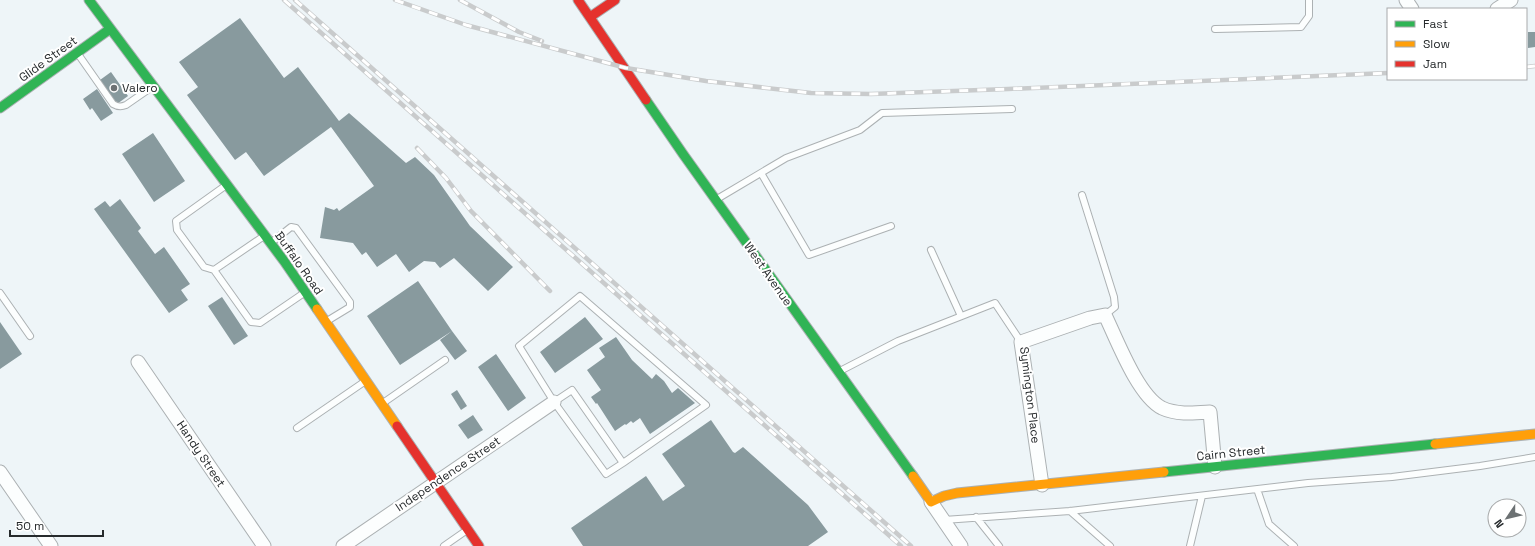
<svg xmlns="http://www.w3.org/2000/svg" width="1535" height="546" viewBox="0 0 1535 546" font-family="'Space Grotesk',sans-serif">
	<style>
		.building { fill: #889a9e }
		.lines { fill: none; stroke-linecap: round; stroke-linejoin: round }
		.lane-casing { stroke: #acb1b3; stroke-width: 8 }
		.street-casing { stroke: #acb1b3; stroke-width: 15 }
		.fast-casing { stroke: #acb1b3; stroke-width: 11 }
		.slow-casing { stroke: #acb1b3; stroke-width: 11 }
		.jam-casing { stroke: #acb1b3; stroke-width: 11 }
		.lane { stroke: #fcfefe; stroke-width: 6 }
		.street { stroke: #fcfefe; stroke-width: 13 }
		.fast { stroke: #30b455; stroke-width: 9 }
		.slow { stroke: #ff9f0a; stroke-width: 9 }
		.jam { stroke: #e5322d; stroke-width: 9 }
		.rail-casing { stroke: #c9cbcc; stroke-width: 4.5 }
		.rail { stroke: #fff; stroke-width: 3; stroke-dasharray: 9; stroke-linecap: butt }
		.poi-dot { fill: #6c7173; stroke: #fff; stroke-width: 1.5 }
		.labels { text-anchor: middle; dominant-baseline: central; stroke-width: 4; stroke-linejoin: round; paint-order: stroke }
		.street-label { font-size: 12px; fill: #262a2c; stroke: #fff }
		.poi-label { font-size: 12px; fill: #262a2c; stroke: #fff; text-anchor: start }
	</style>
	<rect width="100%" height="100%" fill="#eef5f8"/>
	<!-- building -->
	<path class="building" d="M240,18L284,78L298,67L339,121L349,113L406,163L415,157L434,175L470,226L513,267L488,291L454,258L440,268L435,262L424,261L409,272L396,254L377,267L366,252L362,255L353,243L320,238L325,207L334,210L337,208L339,211L374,186L331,127L264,176L246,152L235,160L187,95L198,87L179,62Z
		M1528,32H1535V47L1528,48Z
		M111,72L128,96L117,104L100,80Z
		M97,89L113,113L101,121L92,108L90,110L83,99Z
		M153,133L185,181L154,202L122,154Z
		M120,199L141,228L138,231L155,254L164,247L190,284L181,290L188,300L169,313L94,209L105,201L110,207Z
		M418,281L452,331L400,365L367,316Z
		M222,297L248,336L234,345L208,306Z
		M585,317L603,339L555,373L540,352Z
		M0,322L22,354L0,369Z
		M452,331L467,351L455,360L440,340Z
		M616,337L632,360L652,379L656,374L664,381L672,393L678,388L695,403L650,434L640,418L633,423L631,421L626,425L625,424L615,431L597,403L596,404L591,397L601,390L587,370L605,357L599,348Z
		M496,354L526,398L508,411L478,367Z
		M457,390L467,406L461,410L451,394Z
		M473,415L483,430L468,439L458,425Z
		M711,420L733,452L735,453L743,447L808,505L828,532L808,546H583L571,528L646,476L663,501L685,486L662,454Z"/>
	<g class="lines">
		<defs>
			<path id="lane" d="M1215,29L1301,27L1309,16V0
				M78,54L113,104C118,107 121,107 126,105L152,87
				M761,173L809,255L891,226
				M225,186L176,221L177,230L204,267L214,270L251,322L260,323L304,293
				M1082,195L1114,297L1115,307L1105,315
				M717,199L786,158L860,130L882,113L1012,109
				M272,242L291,227L296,228L350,302V307L327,321
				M931,250L961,316
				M214,270L264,236
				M0,293L30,336
				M840,371L898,341L995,303L1021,342
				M554,402L572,390L623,463L706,405L580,296L519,346L554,402L606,474L623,463
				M383,403L445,360
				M297,428L364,382
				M1257,489L1269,524L1294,546
				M1070,511L1110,546
				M976,517L999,546
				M944,520L1070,511L1308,483L1392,477L1480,466L1535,457
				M444,546L467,530
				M1190,546L1202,496"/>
			<path id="street" d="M1406,0L1412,9
				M1497,9L1511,0
				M138,362L264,546
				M0,472L51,546
				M1042,485L1021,342L1090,318L1105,315C1117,340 1138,396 1162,408C1177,415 1195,413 1210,412L1215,467
				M931,502L961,546
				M343,546L554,402"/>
			<path id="fast" d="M89,0L284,261L317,309
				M646,100L683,154L913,476
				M0,108L110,29
				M1164,472L1435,444"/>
			<path id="slow" d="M317,309L397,426
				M1435,444L1535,434
				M913,476L931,502L944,496L957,493L1164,472"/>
			<path id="jam" d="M578,0L646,100
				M590,17L615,0
				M397,426L479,546"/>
		</defs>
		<!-- lane casing -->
		<use href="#lane" class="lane-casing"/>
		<!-- street casing -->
		<use href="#street" class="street-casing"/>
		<!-- fast casing -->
		<use href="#fast" class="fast-casing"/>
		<!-- slow casing -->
		<use href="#slow" class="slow-casing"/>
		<!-- jam casing -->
		<use href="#jam" class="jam-casing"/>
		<!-- lane -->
		<use href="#lane" class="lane"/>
		<!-- street -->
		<use href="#street" class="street"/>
		<!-- fast -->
		<use href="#fast" class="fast"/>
		<!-- slow -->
		<use href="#slow" class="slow"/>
		<!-- jam -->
		<use href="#jam" class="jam"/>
		<defs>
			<path id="rail" d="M284,0L901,546
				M295,0L911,546
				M395,0L466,25L626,68L706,81L811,93L871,94L1008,89L1388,73
				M460,0L519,32L542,41
				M1526,67L1535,66
				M417,148L446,178L471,211L550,291"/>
		</defs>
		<!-- rail casing -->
		<use href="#rail" class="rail-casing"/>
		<!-- rail -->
		<use href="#rail" class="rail"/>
	</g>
	<!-- markers -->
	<circle class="poi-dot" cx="114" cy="88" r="4"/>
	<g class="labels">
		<!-- street labels -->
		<g class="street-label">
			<text transform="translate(48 59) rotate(-36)">Glide Street</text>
			<text transform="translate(299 263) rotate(55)">Buffalo Road</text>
			<text transform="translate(768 274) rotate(55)">West Avenue</text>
			<text transform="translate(1030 395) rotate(83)">Symington Place</text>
			<text transform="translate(1231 453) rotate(-6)">Cairn Street</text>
			<text transform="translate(201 454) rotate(56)">Handy Street</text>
			<text transform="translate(448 474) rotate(-34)">Independence Street</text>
		</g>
		<!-- poi labels -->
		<g class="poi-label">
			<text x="122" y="88">Valero</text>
		</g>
	</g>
	<!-- legend -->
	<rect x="1387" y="8" width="140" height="72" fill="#ffffff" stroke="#a8aaab"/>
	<rect x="1395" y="21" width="20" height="6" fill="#30b455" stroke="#a8aaab"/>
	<text x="1423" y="28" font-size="12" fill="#262a2c">Fast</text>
	<rect x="1395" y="41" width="20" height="6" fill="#ff9f0a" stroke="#a8aaab"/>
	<text x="1423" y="48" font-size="12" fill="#262a2c">Slow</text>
	<rect x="1395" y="61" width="20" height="6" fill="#e5322d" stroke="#a8aaab"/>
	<text x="1423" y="68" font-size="12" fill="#262a2c">Jam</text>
	<!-- north arrow -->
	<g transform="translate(1507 518) rotate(235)"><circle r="19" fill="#ffffff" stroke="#a8aaab"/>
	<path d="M0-3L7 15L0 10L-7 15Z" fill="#6c7173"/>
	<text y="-6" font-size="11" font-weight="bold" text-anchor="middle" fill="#262a2c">N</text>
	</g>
	<!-- scale -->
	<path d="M10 530v6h93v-6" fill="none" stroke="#262a2c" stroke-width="2"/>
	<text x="16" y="530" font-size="12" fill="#262a2c" stroke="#ffffff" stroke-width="3" paint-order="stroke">50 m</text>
</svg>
